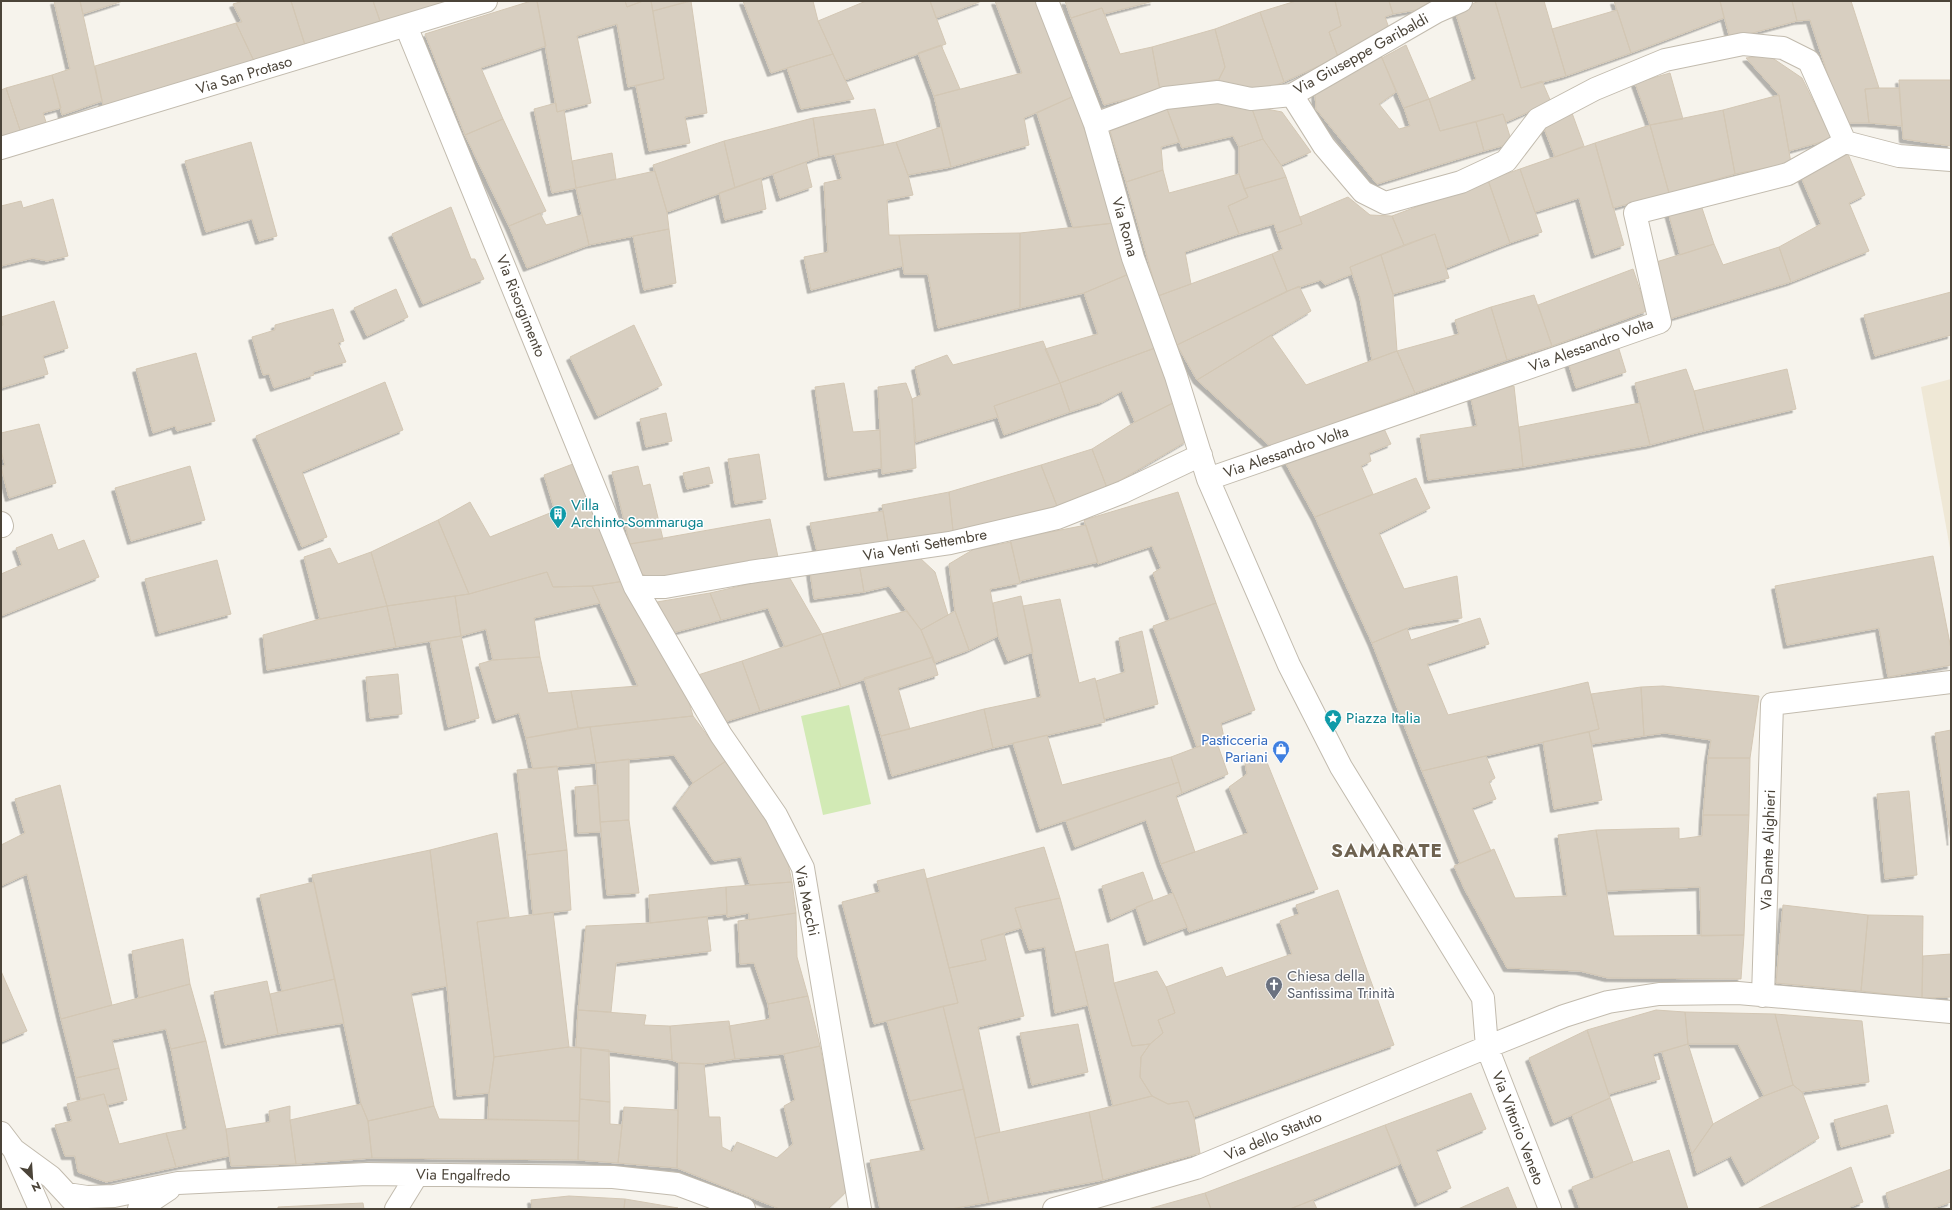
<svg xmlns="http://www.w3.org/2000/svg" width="1952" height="1210" viewBox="0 0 1952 1210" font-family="Jost,sans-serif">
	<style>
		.education { fill: #efe8d6 }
		.green { fill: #d2eab5 }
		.building { fill: #d8cfc1; stroke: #d3c7b4; filter: url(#shadow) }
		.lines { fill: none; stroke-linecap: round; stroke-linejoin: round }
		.minor-casing { stroke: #c2bbae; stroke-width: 24 }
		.minor { stroke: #fff; stroke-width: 22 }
		.labels { text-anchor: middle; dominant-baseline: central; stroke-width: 3; stroke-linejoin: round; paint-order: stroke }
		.street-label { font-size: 15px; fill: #4b4439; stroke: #fff }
		.culture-label { font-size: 15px; fill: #0d838f; stroke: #fff; text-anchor: start }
		.shop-label { font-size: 15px; fill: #366cbe; stroke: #fff; text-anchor: end }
		.worship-label { font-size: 15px; fill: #5b616d; stroke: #fff; text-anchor: start }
		.district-label { font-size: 19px; font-weight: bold; letter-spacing: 1px; fill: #6e6250; stroke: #fff }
	</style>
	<defs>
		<filter id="shadow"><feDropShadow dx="-3.5" dy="3.5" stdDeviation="0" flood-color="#0004"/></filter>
	</defs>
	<rect width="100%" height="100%" fill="#f6f3ec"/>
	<!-- education -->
	<path class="education" d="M1951,379V554L1921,387Z"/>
	<!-- green -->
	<path class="green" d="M849,705L871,804L823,815L801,716Z"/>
	<!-- building -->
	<path class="building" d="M54,1H80L102,101L62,115L52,75L70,69Z
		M80,1H123L83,14Z
		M243,1H291L305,45L254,61L236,23L242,22L233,4Z
		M291,1H373L380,21L305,45Z
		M373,1H456L380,21Z
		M531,1H537L546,46L481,68L503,119L465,135L425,34Z
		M537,1H625L627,7L643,1H651L664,79L628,87L617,24L577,36L591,103L557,112Z
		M625,1H643L627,7Z
		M651,1H689L653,11Z
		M691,1L707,113L685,117L690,143L649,151L636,86L664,79L653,11Z
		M743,1H813L818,21L833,54L771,73Z
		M866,1H930L946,44L845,80L818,21Z
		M930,1H982L936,18Z
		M995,1H1039L1074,96L1024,118L1029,145L951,167L934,96L1022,73Z
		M1065,1H1154L1104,14L1102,8L1071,18Z
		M1296,1H1335L1341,26L1329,32L1338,57L1284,82L1260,12Z
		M1335,1H1389L1393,14L1385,17L1389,28L1338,57L1329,32L1341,26Z
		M1389,1H1432L1416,10L1393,14Z
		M1479,1H1495L1521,88L1542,81L1551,102L1506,122L1503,114L1440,131L1429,99L1476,79L1455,11Z
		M1495,1H1544L1566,76L1521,88Z
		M1614,1H1720L1724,18L1631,53Z
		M1720,1H1792L1797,21L1730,39Z
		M1792,1H1851L1879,88L1865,89L1869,123H1849L1840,112L1810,20L1797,21Z
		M1102,8L1120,54L1152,47L1160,90L1104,105L1071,18Z
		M1617,10L1631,53L1566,76L1552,29Z
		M1260,12L1284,82L1254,93L1223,89L1219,79L1225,67L1215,29Z
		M236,23L254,61L104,110L95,66Z
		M1215,29L1225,67L1219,79L1160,90L1152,47Z
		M941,45L960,89L934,96L918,53Z
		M1406,45L1429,99L1404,108L1382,58Z
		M833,54L854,99L801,109L787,68Z
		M1378,54L1382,58L1396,92L1379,104L1399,129L1410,126L1404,108L1429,99L1440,131L1476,122L1484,151L1377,184L1316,109L1315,93Z
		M1768,55L1802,78L1832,139L1789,151L1779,95L1746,58Z
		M1670,73L1683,119L1650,125L1635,83Z
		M52,75L61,108L43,113L47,125L21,133L6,88Z
		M1899,80H1951V146L1903,139Z
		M6,88L21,133L1,138V90Z
		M1879,88H1899L1902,126L1869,123L1865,89Z
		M1779,95L1791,163L1735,174L1723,110Z
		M1074,96L1114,223L1073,228L1037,113Z
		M1227,101L1251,106L1263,139L1239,147L1233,136L1182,148L1167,109Z
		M556,103L557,112L564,110L576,188L552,193L534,109Z
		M1251,106L1282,112L1311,152L1281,165L1263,139Z
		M875,109L884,145L819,157L813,118Z
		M1167,109L1179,142L1161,147L1163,170L1126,182L1110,131Z
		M1723,110L1735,174L1669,193L1650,125Z
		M1572,113L1584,146L1555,157L1544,128Z
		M1503,114L1512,143L1484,151L1476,122Z
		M813,118L819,157L735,188L724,141Z
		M503,119L546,211L509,226L465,135Z
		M1650,125L1669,193L1613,208L1595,143Z
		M941,127L951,167L908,175L896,142Z
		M1263,139L1281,165L1286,177L1244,189L1239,174V147Z
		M724,141L735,188L667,212L653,165Z
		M251,142L277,236L259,241L252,219L206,232L185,161Z
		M896,142L908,175L913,195L887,200L889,235H899L903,266L811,290L804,257L828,252L824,183L842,179L835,155Z
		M1595,143L1624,245L1595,255L1579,198L1535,212L1520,169Z
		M612,153L616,179L576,188L572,161Z
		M1848,154L1865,195L1849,203L1869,251L1791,282L1779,247L1821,224L1801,177Z
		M806,162L812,187L780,198L773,174Z
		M1520,169L1542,232L1510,243L1488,180Z
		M1163,170L1169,193L1239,174L1248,197L1228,206L1239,234L1185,252L1191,284L1158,296L1126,182Z
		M655,171L667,212L669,229L589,245L576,188Z
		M1286,177L1302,224L1277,233L1274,224L1239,234L1228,206L1248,197L1244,189Z
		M761,178L766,209L725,220L719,193Z
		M1488,180L1510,243L1446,268L1435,234L1404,245L1392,216Z
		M1348,197L1370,215L1392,216L1404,245L1350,267L1352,274L1325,285L1321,280L1287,291L1272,254L1283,249L1277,233L1302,224L1300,217Z
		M53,199L68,256L47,261L33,258L1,266V206L21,201L23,208Z
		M1701,205L1714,244L1680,255L1668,212Z
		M451,207L471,259H475L484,279L423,304L392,234Z
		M540,213L546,225L582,215L589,245L527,268L509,226Z
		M1114,223L1129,274L1084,293L1020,308V233Z
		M669,229L676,283L644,290L633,236Z
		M1020,233V308L938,328L928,274H904L899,235Z
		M1435,234L1449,278L1393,294L1381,255Z
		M1714,244L1723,265L1779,247L1791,282L1669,319L1653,263Z
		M1272,254L1287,291L1177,345L1158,296Z
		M1381,255L1393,294L1397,351L1372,360L1360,298L1350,267Z
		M1633,269L1647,311L1552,346L1538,305Z
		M1129,274L1155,348L1060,383L1045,349L1098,334L1084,293Z
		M1299,286L1311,311L1197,380L1177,345Z
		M396,289L408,317L367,336L354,308Z
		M1951,292V335L1875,356L1864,315Z
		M1534,295L1552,346L1507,360L1491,307Z
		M54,301L68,348L43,356L48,374L1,388V326L3,325L1,317Z
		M1491,307L1507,360L1415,393L1397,351L1459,334L1455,320Z
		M333,309L344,341L338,343L346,362L313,372L314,375L274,388L269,374L263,375L252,337L275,330V325Z
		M634,325L662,385L598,416L570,357Z
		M1271,335L1306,385L1397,351L1415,393L1271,447L1197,380Z
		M1043,341L1060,383L994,406L998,417L916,442L912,399L921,395L915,367L947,355L953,365Z
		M1618,346L1626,372L1576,388L1568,362Z
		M1155,348L1175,402L1135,422L1122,391L1102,402L1070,412L1060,383Z
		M196,353L215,421L177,431L175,426L153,433L136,369Z
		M1686,369L1694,391L1704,431L1650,445L1635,383Z
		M1787,369L1796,409L1704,431L1694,391Z
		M385,382L403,430L302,472L327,537L302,547L256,436Z
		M844,383L853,432L880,430L881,468L828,477L815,387Z
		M906,383L912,399L916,468L882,474L878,387Z
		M1060,383L1070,412L1004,435L994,406Z
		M1514,386L1523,467L1428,480L1420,435L1477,426L1470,394Z
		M1175,402L1187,441L1107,488L1092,449L1135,422Z
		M1640,403L1650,445L1523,467L1519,427Z
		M666,413L672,441L646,447L640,419Z
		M1381,422L1391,444L1369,453L1371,461L1361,466L1373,494L1315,517L1285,462Z
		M39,424L56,483L9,498L1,467L5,465L1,451V433Z
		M1092,449L1107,488L1057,506L1041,465Z
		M759,454L766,499L735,504L728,459Z
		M578,462L625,581L592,586L553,587L547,572L469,594L438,520L470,502L490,537L555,511L544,475Z
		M1041,465L1057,506L953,531L949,492Z
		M190,466L205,520L131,541L115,488Z
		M638,466L643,486L650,484L663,539L630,544L612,472Z
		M709,467L713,483L687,489L683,473Z
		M1416,478L1430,508L1379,533L1404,589L1457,576L1462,618L1413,626L1372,643L1315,517Z
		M949,492L953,531L888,541L882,505Z
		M1178,492L1216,603L1170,619L1153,573L1161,568L1152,546L1098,564L1084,520Z
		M883,511L888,541L817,551L810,523Z
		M770,519L778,557L659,581L642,574L630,544Z
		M438,520L469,594L387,606L371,552Z
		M1086,525L1098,562L1020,581L1010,540Z
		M52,534L58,550L84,540L99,577L1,616V574L22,565L16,548Z
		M1011,542L1020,583L990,589L998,636L969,650L955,611L949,564L974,549Z
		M330,548L338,564L371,552L387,606L320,619L304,557Z
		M1933,556L1951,649V665L1888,677L1879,628L1787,645L1775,586Z
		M919,557L935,572L948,615L921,630L889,586L864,592L859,563Z
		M217,560L231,614L159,633L145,579Z
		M859,563L864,592L814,599L810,572Z
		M547,572L553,587L592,586L600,603L534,618L540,657L493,660L486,629L461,636L455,596L469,594Z
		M788,575L822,634L785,647L768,608L721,620L710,593Z
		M625,581L684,685L693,716L578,728L571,691L638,686L592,586Z
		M710,593L721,620L672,633L657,602Z
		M455,596L461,636L396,647L387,606Z
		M1021,596L1033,652L1008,661L998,636L993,603Z
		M1060,599L1079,683L1095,678L1105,722L993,748L984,709L1041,697L1023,606Z
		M1216,603L1255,710L1221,723L1224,738L1197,747L1153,626Z
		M387,606L396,647L267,670L263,635L320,619Z
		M906,611L921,630L933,657L841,687L822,634Z
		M955,611L969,650L934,663L921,630Z
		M1480,618L1489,644L1427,664L1448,715L1588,682L1599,729L1422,771L1372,643L1407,628L1411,640Z
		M1142,631L1158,704L1104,719L1096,681L1125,672L1119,638Z
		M822,634L841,687L760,711L742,661Z
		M461,636L479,718L448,727L430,641Z
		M540,657L548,693L571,691L578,728L526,738L519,713L496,720L479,664L493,660Z
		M933,657L938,675L898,688L910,729L881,736L864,678Z
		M742,661L760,711L721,723L698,675Z
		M398,674L402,714L370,718L366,677Z
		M1663,686L1759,696L1750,758H1708L1711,740L1665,733L1644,736L1641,687Z
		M1641,687L1644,736L1592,744L1589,732L1599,729L1591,694Z
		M984,709L993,748L892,776L881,736Z
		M693,716L726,761L693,783L674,755L596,763L590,727Z
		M590,727L596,763L533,769L526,738Z
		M1951,730V842L1935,733Z
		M1589,732L1602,800L1554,809L1543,742Z
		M1047,735L1062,785L1171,757L1179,782L1040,829L1013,743Z
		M1216,740L1228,774L1182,793L1171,757Z
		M1264,755L1318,889L1189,932L1161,864L1248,833L1229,787L1247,774L1245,763Z
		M1486,756L1495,778L1489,782L1496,799L1472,808L1491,851L1460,863L1422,771Z
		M1708,758H1750L1749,815H1703Z
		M629,759V820L600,822L596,763Z
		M726,761L785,849L792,882L750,885L741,857L714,861L676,805L693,783Z
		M557,766L567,850L527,855L517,770Z
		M1179,782L1182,793L1176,796L1195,852L1161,864L1146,820L1075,847L1066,821Z
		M60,785L112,1005L61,1019L27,874L1,886V845L25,833L15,799Z
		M598,785L601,832L578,833L575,787Z
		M1909,791L1917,875L1885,879L1877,794Z
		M1703,815H1749L1744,935L1701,936L1700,887L1607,891L1596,830L1679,828V839L1702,836Z
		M629,820L639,893L607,895L600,822Z
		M1596,830L1614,936L1744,935L1741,979L1608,978L1580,971L1507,968L1465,890L1454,866L1494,849L1515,898L1567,896L1558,835Z
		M497,833L509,917L477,922L494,1057L489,1093L457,1096L447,986L430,850Z
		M1044,847L1060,898L1015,908L1021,928L981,940L986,960L949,968L926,879Z
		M430,850L447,986L411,993L434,1106L368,1121L361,1104L312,875Z
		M567,850L571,910L533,915L527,855Z
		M924,869L958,1003L874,1024L842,902L880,892L877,881Z
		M1143,872L1153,900L1111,919L1102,886Z
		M314,882L335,979L282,991L260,895Z
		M792,882L796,913L749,920V913L727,917L726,887Z
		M726,887L727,914L650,923L649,895Z
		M1338,890L1394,1045L1194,1117L1188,1101L1168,1104L1152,1096L1140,1077L1141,1057L1150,1044L1163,1033L1158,1020L1175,1013L1166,987L1222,967L1226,977L1292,954L1280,921L1299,914L1296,905Z
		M1173,893L1187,927L1147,942L1136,907Z
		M1060,898L1075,952L1088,1005L1055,1013L1045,947L1029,950L1015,908Z
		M1783,905L1868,915L1861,991L1776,983Z
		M553,912L569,1047L494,1057L477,922Z
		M796,913L797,957L808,996L768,1004L754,963L740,964L738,921Z
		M1868,915L1923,916L1922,998L1861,991Z
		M707,917L711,951L616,963L611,1012L578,1010L586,926L650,923Z
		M1004,934L1024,1016L978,1027L1000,1132L975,1138L943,1006L958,1003L949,968L986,960L981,940Z
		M183,939L190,984L139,998L132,951Z
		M1108,944L1114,983L1132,1046L1150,1044L1141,1057L1140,1077L1152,1096L1113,1106L1075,952Z
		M1951,954V997L1922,998L1923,956Z
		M1,971L27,1031L1,1042Z
		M1157,971L1166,987L1175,1013L1158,1020L1163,1033L1150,1044L1132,1046L1114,983Z
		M335,979L344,1023L278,1034L270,994Z
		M267,981L278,1034L225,1045L214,992Z
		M190,984L206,1041L171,1049L166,1029L112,1040L119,1068L76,1078L61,1019Z
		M808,996L820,1046L784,1054L735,1059L729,1026L770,1019L768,1004Z
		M943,1006L964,1089L910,1101L887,1021Z
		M578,1010L646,1015L644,1025L670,1026L672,1060L576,1047Z
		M1656,1010L1685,1012L1688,1044L1653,1054L1660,1079L1609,1094L1587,1030Z
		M1685,1012L1775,1014L1793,1085L1764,1096L1738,1044H1688Z
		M1775,1014L1862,1021L1869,1082L1802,1092L1793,1085Z
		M729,1021L735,1059L704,1064L679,1063L672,1060L670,1026Z
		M1078,1024L1088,1072L1032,1085L1020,1033Z
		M1587,1030L1610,1098L1554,1123L1529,1058Z
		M206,1041L226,1129L229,1156L176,1167L166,1133L187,1129L171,1049Z
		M1688,1044L1713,1124L1692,1154L1662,1052Z
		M820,1046L847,1191L828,1209H780L677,1168L679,1063L704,1064L709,1117H720L722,1147L732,1152L737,1142L777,1158L793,1144L784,1106L795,1100L784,1054Z
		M569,1047L581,1048L579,1121L488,1119L489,1093L494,1057Z
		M581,1048L609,1050L610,1102L580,1099Z
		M119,1068L127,1100L107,1105L104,1094L81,1099L76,1078Z
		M1793,1085L1802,1092L1819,1138L1745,1183L1731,1156L1697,1173L1692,1154L1713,1124L1764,1096Z
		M964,1089L989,1202L951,1209H880L870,1160L925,1150L910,1101Z
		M1471,1093L1486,1129L1436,1150L1451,1188L1418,1203L1385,1125Z
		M104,1094L119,1144L166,1133L176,1167L106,1182L78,1172L75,1156H65L55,1125L72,1121L67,1104Z
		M1152,1096L1168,1104L1188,1101L1194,1117L1200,1153L1103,1180L1089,1112Z
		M1610,1098L1633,1162L1595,1178L1572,1115Z
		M580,1099L610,1102V1124L622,1125L618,1163L578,1160Z
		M361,1104L368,1121L372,1158L296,1164L290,1120Z
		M1887,1105L1894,1133L1841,1147L1834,1120Z
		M290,1106V1120L296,1164L231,1166L226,1129L270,1122L269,1111Z
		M434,1106L439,1119L579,1121L578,1160L372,1158L368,1121Z
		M624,1107L678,1110L677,1168L618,1163Z
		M1089,1112L1103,1180L989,1202L975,1138Z
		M1385,1125L1400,1164L1290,1209H1211L1205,1193Z
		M1669,1150L1688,1209H1580L1572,1187L1633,1162Z
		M1851,1167L1863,1202L1850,1207L1851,1209H1757Z
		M1951,1169V1202L1931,1209H1890L1886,1193Z
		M1508,1187L1517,1209H1458Z
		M1205,1193L1211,1209H1148Z
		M569,1196L625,1199L624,1209H532L531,1200Z
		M625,1199L678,1208L624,1209Z
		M1313,1200L1317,1209H1290Z
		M363,1203L364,1209H278V1207Z"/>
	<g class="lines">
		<defs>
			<path id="minor" d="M1047,1L1095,124L1133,258L1176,376L1208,479L1289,665L1341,767L1483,998L1487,1047L1550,1209
				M406,26L635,587L721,735L776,815L803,868L860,1209
				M1292,95L1324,146L1363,192L1385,203L1461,182L1506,161L1538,119L1595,89L1665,60L1743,44L1783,48L1809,61L1845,142
				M1095,124L1165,98L1218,92L1251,99L1292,95L1436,12L1461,1
				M1845,142L1899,156L1951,160
				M1,148L486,1
				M1208,479L1660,322L1635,213L1788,174L1845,142
				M1,523L2,526
				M635,587H665L750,572L950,543L1057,518L1123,492L1201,455
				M1763,996L1772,704L1951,682
				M1,1133L14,1150L40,1209
				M14,1150L51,1177L76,1204
				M67,1194L87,1197L114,1196L178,1183L367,1174L613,1177L677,1184L744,1209
				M139,1209L169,1189
				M396,1209L417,1175
				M1054,1209L1196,1168L1487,1047L1564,1016L1608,1002L1659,994L1738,993L1951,1012"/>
		</defs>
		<!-- minor casing -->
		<use href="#minor" class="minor-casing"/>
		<!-- minor -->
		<use href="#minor" class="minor"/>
	</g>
	<!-- icons -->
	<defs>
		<symbol id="building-pin" viewBox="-11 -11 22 30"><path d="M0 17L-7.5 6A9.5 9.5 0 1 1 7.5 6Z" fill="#0f9aa8" stroke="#fff"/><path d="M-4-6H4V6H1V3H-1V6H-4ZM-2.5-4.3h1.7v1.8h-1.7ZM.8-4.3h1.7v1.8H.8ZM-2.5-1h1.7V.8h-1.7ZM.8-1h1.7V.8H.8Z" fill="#fff"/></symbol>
		<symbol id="sight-pin" viewBox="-11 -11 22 30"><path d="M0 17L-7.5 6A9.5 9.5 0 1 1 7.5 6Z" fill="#0f9aa8" stroke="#fff"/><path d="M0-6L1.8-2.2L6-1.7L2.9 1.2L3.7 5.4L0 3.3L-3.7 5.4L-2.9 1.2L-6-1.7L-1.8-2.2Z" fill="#fff"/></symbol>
		<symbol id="shop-pin" viewBox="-11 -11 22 30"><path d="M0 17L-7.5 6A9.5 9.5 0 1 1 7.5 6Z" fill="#3f7fe0" stroke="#fff"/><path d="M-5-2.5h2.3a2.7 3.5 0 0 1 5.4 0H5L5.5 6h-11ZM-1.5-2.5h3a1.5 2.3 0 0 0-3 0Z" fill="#fff"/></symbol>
		<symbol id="church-pin" viewBox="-11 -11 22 30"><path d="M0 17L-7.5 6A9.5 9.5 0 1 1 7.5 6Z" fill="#6b7280" stroke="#fff"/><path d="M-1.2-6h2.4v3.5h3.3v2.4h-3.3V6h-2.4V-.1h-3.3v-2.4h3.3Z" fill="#fff"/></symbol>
	</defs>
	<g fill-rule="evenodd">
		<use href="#building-pin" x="548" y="504" width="20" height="27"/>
		<use href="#sight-pin" x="1323" y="708" width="20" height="27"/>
		<use href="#shop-pin" x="1271" y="739" width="20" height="27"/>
		<use href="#church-pin" x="1264" y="975" width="20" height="27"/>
	</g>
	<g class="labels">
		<!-- street labels -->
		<g class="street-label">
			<text transform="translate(1361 54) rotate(-29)">Via Giuseppe Garibaldi</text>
			<text transform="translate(244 75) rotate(-17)">Via San Protaso</text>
			<text transform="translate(1125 227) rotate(74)">Via Roma</text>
			<text transform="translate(521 306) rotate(68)">Via Risorgimento</text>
			<text transform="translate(1591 345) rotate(-20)">Via Alessandro Volta</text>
			<text transform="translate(1286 452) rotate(-19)">Via Alessandro Volta</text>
			<text transform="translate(925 545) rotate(-10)">Via Venti Settembre</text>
			<text transform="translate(1768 850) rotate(-88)">Via Dante Alighieri</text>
			<text transform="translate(807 901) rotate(78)">Via Macchi</text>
			<text transform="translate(1518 1128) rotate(69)">Via Vittorio Veneto</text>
			<text transform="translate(1273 1136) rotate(-23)">Via dello Statuto</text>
			<text transform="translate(463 1175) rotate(1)">Via Engalfredo</text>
		</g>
		<!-- culture labels -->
		<g class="culture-label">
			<text x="571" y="505">Villa<tspan x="571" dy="17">Archinto-Sommaruga</tspan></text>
			<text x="1346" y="718">Piazza Italia</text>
		</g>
		<!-- shop labels -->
		<g class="shop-label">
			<text x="1268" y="740">Pasticceria<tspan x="1268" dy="17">Pariani</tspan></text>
		</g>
		<!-- worship labels -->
		<g class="worship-label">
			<text x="1287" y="976">Chiesa della<tspan x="1287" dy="17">Santissima Trinità</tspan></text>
		</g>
		<!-- district labels -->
		<g class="district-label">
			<text x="1387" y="850">SAMARATE</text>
		</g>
	</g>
	<!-- border -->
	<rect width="1952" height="1210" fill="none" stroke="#4b4439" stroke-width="4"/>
	<!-- north arrow -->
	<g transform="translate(32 1178) rotate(155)" stroke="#ffffff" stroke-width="3" paint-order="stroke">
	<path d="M0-3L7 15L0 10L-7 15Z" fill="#4b4439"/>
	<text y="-6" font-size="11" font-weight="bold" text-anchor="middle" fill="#4b4439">N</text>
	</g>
</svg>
